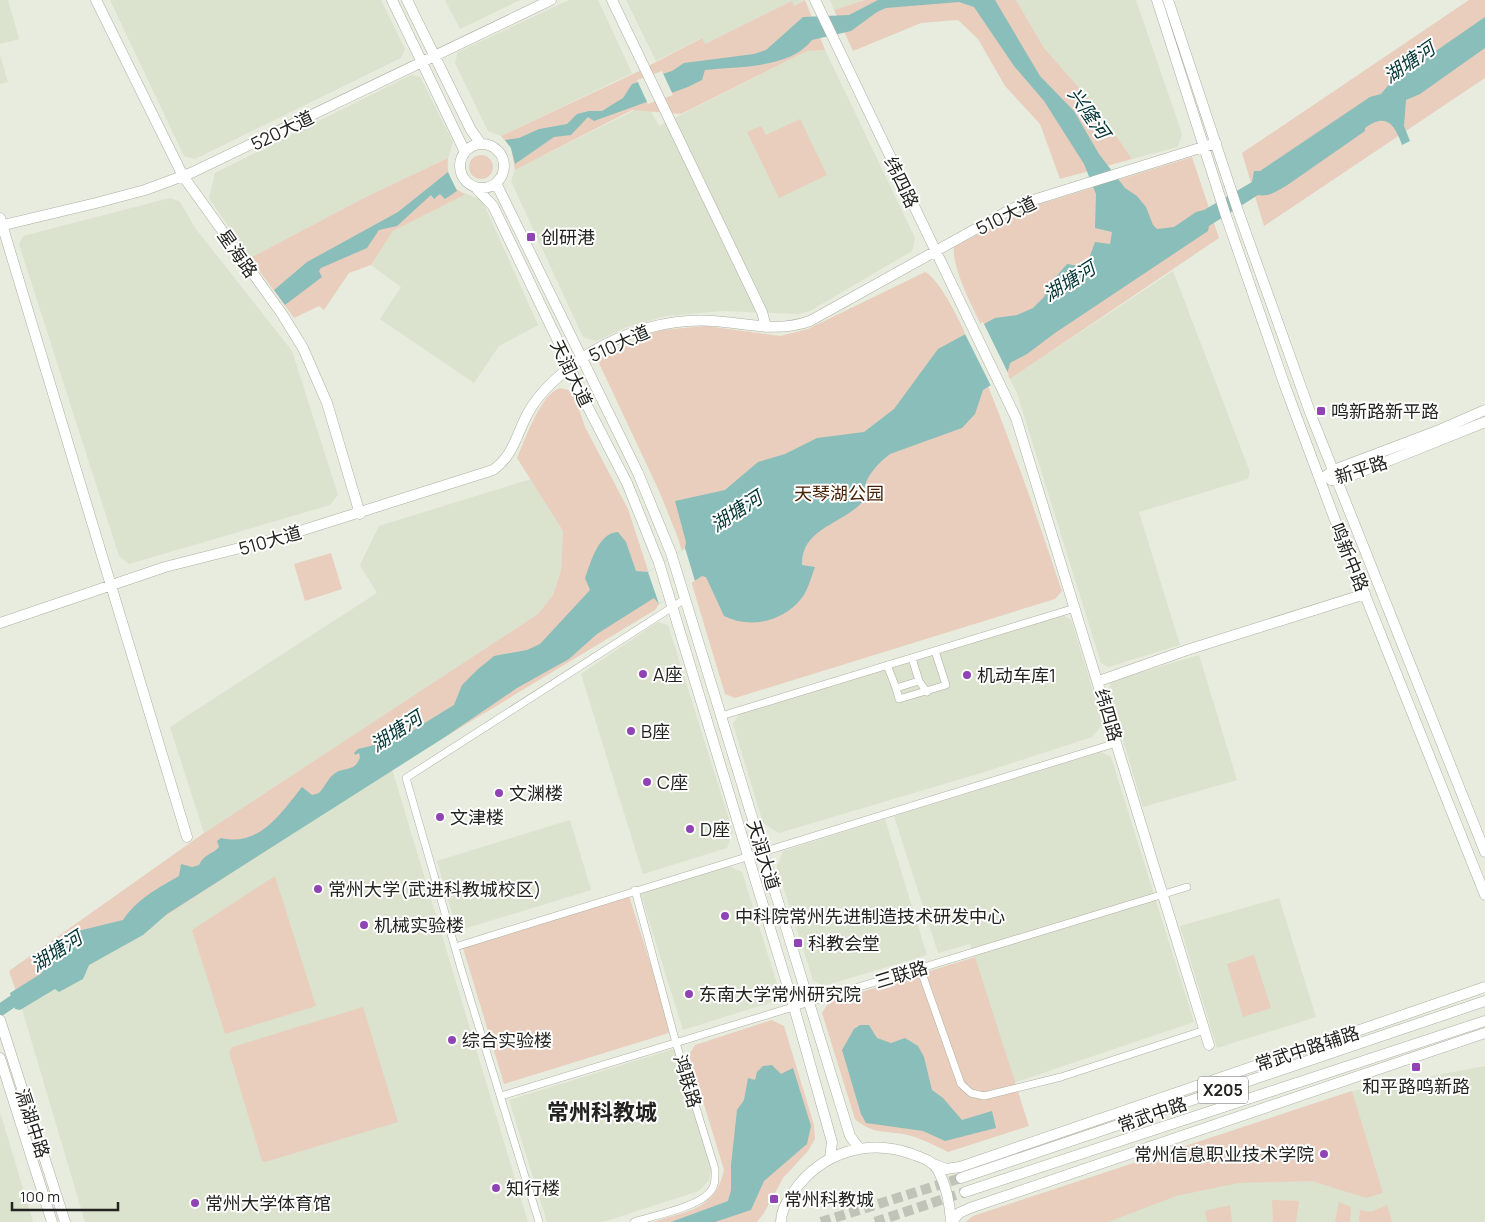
<svg xmlns="http://www.w3.org/2000/svg" width="1485" height="1222" viewBox="0 0 1485 1222" font-family="Manrope,'Noto Sans SC',sans-serif">
	<style>
		.built { fill: #dbe2cd }
		.green { fill: #e9cebd }
		.water { fill: #8abeba }
		.pier { fill: #e7ecde }
		.lines { fill: none; stroke-linecap: round; stroke-linejoin: round }
		.river { stroke: #8abeba; stroke-width: 12 }
		.primary-tunnel { stroke: #c0c4b8; stroke-width: 10; stroke-dasharray: 10 5; stroke-linecap: butt }
		.street-casing { stroke: #abafa2; stroke-width: 8 }
		.secondary-casing { stroke: #abafa2; stroke-width: 11 }
		.primary-casing { stroke: #abafa2; stroke-width: 11 }
		.street { stroke: #fff; stroke-width: 7 }
		.secondary { stroke: #fff; stroke-width: 10 }
		.primary { stroke: #fff; stroke-width: 10 }
		.poi-dot { fill: #8f43b5; stroke: #fff; stroke-width: 2 }
		.labels { text-anchor: middle; dominant-baseline: central; stroke-width: 4; stroke-linejoin: round; paint-order: stroke }
		.shield { fill: #fff; stroke: #656663; stroke-width: 1 }
		.shield-label { font-size: 16px; font-weight: bold; fill: #232420 }
		.street-label { font-size: 18px; fill: #232420; stroke: #fff }
		.poi-label { font-size: 18px; fill: #232420; stroke: #fff; text-anchor: start }
		.park-label { font-size: 18px; fill: #482307; stroke: #fff }
		.water-label { font-size: 19px; font-style: italic; fill: #023634; stroke: #fff }
		.district-label { font-size: 22px; font-weight: bold; fill: #232420; stroke: #fff }
	</style>
	<rect width="100%" height="100%" fill="#e7ecde"/>
	<!-- built -->
	<path class="built" d="M0,0H8L19,39L0,44Z
		M110,0H381L405,49L401,58L195,159L184,156Z
		M445,0H520L460,29Z
		M569,0H598L632,73L501,136L488,131L455,63L458,52Z
		M626,0H804L794,6L792,1L705,44L701,38L656,61Z
		M830,0H865L834,10Z
		M1016,0H1136L1182,134L1178,147L1132,159L1097,108L1044,48Z
		M825,50L915,238L912,251L810,311L798,314L722,311L666,316L627,327L596,341L583,337L511,181L515,170L647,104L659,126L807,51Z
		M0,55L8,82L0,84Z
		M411,75L420,77L453,142L448,158L364,198L250,258L209,198L215,173Z
		M466,194L482,200L538,325L499,346L474,383L380,319L401,287L371,265L393,231Z
		M170,198L180,202L196,229L292,351L338,495L330,505L129,564L119,556L19,244L23,236Z
		M1173,271L1250,472L1248,479L1139,512L1180,645L1108,667L1101,663L1017,393L1010,379Z
		M531,479L563,531L561,571L553,595L538,614L204,833L170,727L377,593L360,565L379,526Z
		M1062,615L1071,619L1103,724L1092,737L981,773L779,833L763,823L733,724L739,714Z
		M658,622L668,625L733,832L727,848L643,874L581,674Z
		M1199,655L1237,780L1143,807L1108,690L1112,681Z
		M1101,752L1111,757L1194,1022L1013,1083L970,944L938,953L894,816Z
		M392,769L528,1222H85L22,1009Z
		M885,819L927,955L823,986L813,980L777,867L783,851Z
		M570,820L591,890L457,931L437,861Z
		M729,866L742,872L778,987L772,1002L683,1030L640,892Z
		M1279,898L1316,1017L1217,1048L1180,926Z
		M677,1048L712,1166L709,1180L699,1191L603,1222H547L509,1100Z
		M1485,1066V1222H974L973,1216L1352,1091Z
		M0,1112L33,1222H0Z"/>
	<!-- green -->
	<path class="green" d="M805,0L825,50L807,51L681,114L632,110L515,170L511,148L501,136L635,73L702,38L705,44L792,1L794,6Z
		M865,0H1016L1044,48L1097,108L1132,159L1060,179L1040,124L1005,86L978,39L958,20L921,23L853,51L834,10Z
		M1469,0H1485V78L1264,226L1242,153Z
		M800,119L827,175L779,198L747,132L761,126L766,135Z
		M469 167a12 12 0 1 1 24 0a12 12 0 1 1-24 0Z
		M1192,157L1219,238L1010,379C996,351 950,275 954,247L1030,207Z
		M448,158C447,174 449,188 466,194L393,231L371,265L349,273L324,310L319,306L294,318L250,258L364,198Z
		M925,272C963,290 1044,539 1062,591L1055,599L735,698L725,694L678,538L660,493L599,363L604,353L661,330L706,326L780,336L808,329Z
		M560,388L568,390L574,395L585,427L628,509L659,604L655,610L392,769L22,1009L9,971L204,833L538,614L553,595L561,571L563,531L517,458C526,438 540,395 560,388Z
		M331,553L342,589L305,601L294,564Z
		M275,876L316,1006L225,1034L192,930Z
		M629,896L672,1032L504,1084L463,948Z
		M1254,955L1271,1008L1243,1017L1227,964Z
		M975,957L1029,1126L948,1152C934,1145 919,1137 903,1134C884,1131 870,1133 855,1119L822,1013L829,1002Z
		M363,1007L398,1122L265,1162L262,1161L229,1052L232,1047Z
		M772,1020L784,1026L814,1125L815,1139L808,1151L783,1178L764,1213L757,1222H653C688,1210 715,1211 724,1170L689,1055L695,1045Z
		M1352,1091L1383,1193L1366,1198L1312,1181L1238,1183L1176,1196L1108,1222H965L973,1216Z
		M1272,1200L1299,1201L1296,1222H1273Z
		M1339,1202L1351,1207L1350,1222H1335Z
		M1230,1205L1232,1222H1207L1205,1211Z
		M1387,1205L1392,1222H1359L1360,1210L1371,1212Z"/>
	<!-- water -->
	<path class="water" d="M878,0H995L1040,76L1074,111L1099,154L1125,188L1137,196L1146,207L1153,225L1157,229L1174,227L1196,212L1204,210L1252,182L1254,171H1260L1370,97L1381,94L1391,82L1485,17V48L1420,94L1406,100L1404,126L1410,141L1402,145C1394,123 1386,113 1365,128V131L1286,186C1277,191 1269,197 1258,195L1209,226L1208,231L1055,333L1027,354L1010,363L1007,375L983,390L975,414L962,428L890,454C876,465 861,481 864,500C845,524 801,527 802,565L815,567C811,577 808,591 801,599C782,622 750,629 724,616L706,577L702,576L659,604L654,598L597,634L569,659L517,688L445,737L167,914L143,935L89,965L83,979L59,992L55,989L20,1010L15,1009L10,993L42,973V964L58,958L78,931L123,920C137,899 158,888 179,876L181,864L192,867L199,865C205,853 212,855 219,847L217,841L221,838C260,847 281,813 302,787L312,795L319,793C324,788 329,777 334,774C344,766 355,773 360,757L359,753L355,755L354,753L358,749L399,739L444,711L454,705L462,685L477,670L494,656L527,650L540,644L590,590L585,578C591,562 598,533 618,532L626,542L636,571L648,572L685,548L686,542L675,501L725,490L758,462L785,454L817,438L864,432L894,409L938,349L995,318L1017,315L1033,308L1044,297L1049,285L1067,264L1086,267L1095,242L1110,244L1112,232L1095,228L1096,194L1084,164L1044,101L1014,66L974,7L959,2L886,8L877,12L851,31L812,40C790,69 738,66 705,70L702,80L688,87L594,121L588,117L571,135L554,137L515,164L511,148L505,140L519,138L539,129L567,124L577,114L589,111H602L623,98L632,84L672,71L684,63L754,54L766,50L803,17L849,15Z
		M448,172L457,191L445,199L440,194L434,199L431,195L397,226L379,230L367,248L321,268L319,271L322,277L285,305L274,290L307,262L398,212Z
		M860,1025H869L877,1038L891,1043L905,1038L918,1046L924,1057L932,1090L943,1098L962,1120L992,1111L996,1128L945,1141L923,1131L866,1123L861,1114L842,1050L854,1029Z
		M772,1065L781,1074L793,1068L811,1126L807,1144L764,1181L751,1210L715,1222H671L728,1201L731,1190V1165L737,1110L744,1100L748,1078L755,1080L757,1072L763,1066Z"/>
	<!-- pier -->
	<path class="pier" d="M662,71L673,95L648,104L637,80Z
		M983,322L1009,375L992,388L964,332Z
		M685,548L695,581L659,604L648,572Z"/>
	<g class="lines">
		<!-- river -->
		<path class="river" d="M0,1010L25,993"/>
		<!-- primary-tunnel -->
		<path class="primary-tunnel" d="M821,1222L961,1178
			M875,1222L965,1192"/>
		<defs>
			<path id="street" d="M912,658L919,681L927,692
				M887,665L896,688L919,681
				M896,688L899,699L946,685L935,651
				M721,716L1075,608
				M455,947L1116,743
				M920,968L961,1084L971,1093L984,1096L1061,1077L1205,1030
				M501,1096L1187,887
				M539,1222L462,972L406,778L685,599
				M634,1222C653,1216 698,1207 710,1192C716,1185 715,1177 715,1169L676,1043L635,890"/>
			<path id="secondary" d="M96,0L183,176L282,314L303,348L327,403L360,514
				M392,0L465,152
				M407,0L471,130L481,144
				M612,0L762,312L766,327
				M815,0L1016,418L1209,1045
				M1157,0L1226,216L1285,386L1335,520L1485,895
				M1168,0L1238,211L1311,415L1485,852
				M460 166a22 22 0 1 1 44 0a22 22 0 1 1-44 0Z
				M496,183L638,473L671,553L850,1136L859,1148
				M476,188L493,206L571,368L577,386L627,483L659,563L794,1007L832,1142L830,1158
				M0,218L187,837
				M0,226L96,203L145,190L191,173L551,0
				M1320,480L1334,470L1437,431L1485,410
				M1331,480L1338,481L1373,467L1485,422
				M0,623L165,567L275,539L493,470C514,455 516,435 528,413C541,389 567,368 590,353C626,331 671,318 713,321C746,323 777,333 810,321L1006,212L1027,202L1216,143
				M1099,681L1187,650L1365,594
				M0,1020L65,1222
				M0,1058L52,1222
				M931,1163L946,1169L960,1167L1485,987
				M781,1222C781,1211 788,1199 794,1191C822,1152 868,1138 912,1154C922,1158 933,1161 938,1170C946,1185 950,1205 951,1222
				M952,1222L959,1213L970,1208L1485,1033"/>
			<path id="primary" d="M961,1178L1485,1001
				M965,1192L1485,1021"/>
		</defs>
		<!-- street casing -->
		<use href="#street" class="street-casing"/>
		<!-- secondary casing -->
		<use href="#secondary" class="secondary-casing"/>
		<!-- primary casing -->
		<use href="#primary" class="primary-casing"/>
		<!-- street -->
		<use href="#street" class="street"/>
		<!-- secondary -->
		<use href="#secondary" class="secondary"/>
		<!-- primary -->
		<use href="#primary" class="primary"/>
	</g>
	<!-- markers -->
	<g class="poi-dot">
		<rect x="526" y="232" width="10" height="10" rx="2.5"/>
		<rect x="1316" y="406" width="10" height="10" rx="2.5"/>
		<circle cx="643" cy="674" r="5"/>
		<circle cx="967" cy="675" r="5"/>
		<circle cx="631" cy="731" r="5"/>
		<circle cx="647" cy="782" r="5"/>
		<circle cx="499" cy="793" r="5"/>
		<circle cx="440" cy="817" r="5"/>
		<circle cx="690" cy="829" r="5"/>
		<circle cx="318" cy="889" r="5"/>
		<circle cx="725" cy="916" r="5"/>
		<circle cx="364" cy="925" r="5"/>
		<rect x="793" y="938" width="10" height="10" rx="2.5"/>
		<circle cx="689" cy="994" r="5"/>
		<circle cx="452" cy="1040" r="5"/>
		<rect x="1411" y="1062" width="10" height="10" rx="2.5"/>
		<circle cx="1324" cy="1154" r="5"/>
		<circle cx="496" cy="1188" r="5"/>
		<rect x="769" y="1194" width="10" height="10" rx="2.5"/>
		<circle cx="195" cy="1203" r="5"/>
	</g>
	<g class="labels">
		<!-- shield labels -->
		<rect class="shield" x="1198" y="1076.5" width="50" height="27" rx="4"/>
		<g class="shield-label">
			<text x="1223" y="1090">X205</text>
		</g>
		<!-- street labels -->
		<g class="street-label">
			<text transform="translate(282 130) rotate(-26)">520大道</text>
			<text transform="translate(902 182) rotate(64)">纬四路</text>
			<text transform="translate(1006 215) rotate(-26)">510大道</text>
			<text transform="translate(238 253) rotate(55)">星海路</text>
			<text transform="translate(619 343) rotate(-24)">510大道</text>
			<text transform="translate(572 373) rotate(64)">天润大道</text>
			<text transform="translate(1361 469) rotate(-18)">新平路</text>
			<text transform="translate(270 540) rotate(-16)">510大道</text>
			<text transform="translate(1350 557) rotate(68)">鸣新中路</text>
			<text transform="translate(1109 715) rotate(74)">纬四路</text>
			<text transform="translate(764 855) rotate(73)">天润大道</text>
			<text transform="translate(901 974) rotate(-17)">三联路</text>
			<text transform="translate(1307 1048) rotate(-18)">常武中路辅路</text>
			<text transform="translate(688 1081) rotate(73)">鸿联路</text>
			<text transform="translate(1152 1114) rotate(-19)">常武中路</text>
			<text transform="translate(33 1123) rotate(72)">滆湖中路</text>
		</g>
		<!-- poi labels -->
		<g class="poi-label">
			<text x="541" y="237">创研港</text>
			<text x="1331" y="411">鸣新路新平路</text>
			<text x="653" y="674">A座</text>
			<text x="977" y="675">机动车库1</text>
			<text x="641" y="731">B座</text>
			<text x="657" y="782">C座</text>
			<text x="509" y="793">文渊楼</text>
			<text x="450" y="817">文津楼</text>
			<text x="700" y="829">D座</text>
			<text x="328" y="889">常州大学(武进科教城校区)</text>
			<text x="735" y="916">中科院常州先进制造技术研发中心</text>
			<text x="374" y="925">机械实验楼</text>
			<text x="808" y="943">科教会堂</text>
			<text x="699" y="994">东南大学常州研究院</text>
			<text x="462" y="1040">综合实验楼</text>
			<text x="1416" y="1086" text-anchor="middle">和平路鸣新路</text>
			<text x="1314" y="1154" text-anchor="end">常州信息职业技术学院</text>
			<text x="506" y="1188">知行楼</text>
			<text x="784" y="1199">常州科教城</text>
			<text x="205" y="1203">常州大学体育馆</text>
		</g>
		<!-- park labels -->
		<g class="park-label">
			<text x="839" y="493">天琴湖公园</text>
		</g>
		<!-- water labels -->
		<g class="water-label">
			<text transform="translate(1409 62) rotate(-34)">湖塘河</text>
			<text transform="translate(1089 113) rotate(55)">兴隆河</text>
			<text transform="translate(1069 281) rotate(-32)">湖塘河</text>
			<text transform="translate(736 511) rotate(-33)">湖塘河</text>
			<text transform="translate(396 731) rotate(-33)">湖塘河</text>
			<text transform="translate(56 951) rotate(-33)">湖塘河</text>
		</g>
		<!-- district labels -->
		<g class="district-label">
			<text x="602" y="1112">常州科教城</text>
		</g>
	</g>
	<!-- scale -->
	<path d="M12 1202v8h106v-8" fill="none" stroke="#232420" stroke-width="2.5"/>
	<text x="20" y="1202" font-size="15" fill="#232420" stroke="#ffffff" stroke-width="4" paint-order="stroke">100 m</text>
</svg>
